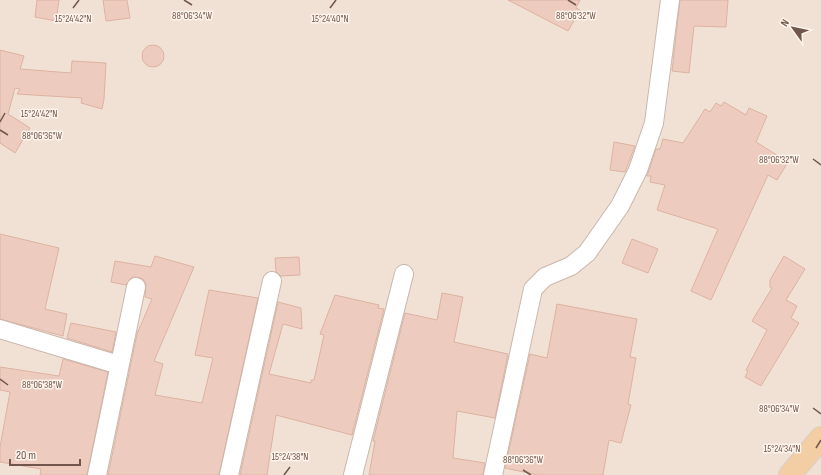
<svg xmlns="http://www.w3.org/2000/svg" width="821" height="475" viewBox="0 0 821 475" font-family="'Sofia Sans Condensed',sans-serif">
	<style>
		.residential { fill: #f1e1d4 }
		.building { fill: #edccbf; stroke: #deb2a1 }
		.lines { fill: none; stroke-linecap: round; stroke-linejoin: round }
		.street-casing { stroke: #cab7ac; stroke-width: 20 }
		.primary-casing { stroke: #d7d0cd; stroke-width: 24 }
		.street { stroke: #fff; stroke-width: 18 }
		.primary { stroke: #f3cda3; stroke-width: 22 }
		.ticks { fill: none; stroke: #70564d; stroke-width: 1.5 }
		.ticks-label { font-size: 10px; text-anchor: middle; fill: #70564d; stroke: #fdf4eb; stroke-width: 3; stroke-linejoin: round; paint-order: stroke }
	</style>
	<rect width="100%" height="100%" fill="#faf0e5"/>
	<!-- residential -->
	<path class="residential" d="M0,0H821V475H0Z"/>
	<!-- building -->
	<path class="building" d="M37,0H59L56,21L35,17Z
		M103,0H127L130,18L106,21Z
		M508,0H580L576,8L580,10L568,31Z
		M680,0H728L726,27L694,26L689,73L672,71Z
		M142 56a11 11 0 1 1 22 0a11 11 0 1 1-22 0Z
		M0,50L24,56L20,69L71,73L72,61L106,63L104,99L102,109L81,103L82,98L17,94L20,89L15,88L8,114L30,128L15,153L0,143Z
		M724,102L746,115L749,108L767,116L756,142L788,162L777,180L768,175L711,300L691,291L718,229L657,210L665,185L650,182L651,176H647L656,149H660L663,139L683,143L705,109L710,112L716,103L721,106Z
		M614,142L635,146L625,172L610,170Z
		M0,234L59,248L45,309L67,314L63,336L0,319Z
		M632,239L658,249L648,273L622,263Z
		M155,256L194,267L154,361L163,364L155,395L202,403L213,358L195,355L209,290L258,298L219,475H108L137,334L152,299L145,297L146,284L143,279L138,277H132L126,285L111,282L115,261L151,267Z
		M784,256L805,269L786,300L797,306L791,318L799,323L761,386L745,377L748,371L746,370L767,330L752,321L772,288L770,287V280Z
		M299,257L300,275L281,276L276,272L275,258Z
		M442,293L463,297L454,342L508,354L495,418L457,411L453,458L485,463L483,475H369L375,441H373L405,313L437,320Z
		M335,295L379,305L378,308L384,309L352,435L276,415L267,475H240L278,302L301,308L302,329L283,324L269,374L311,383V380H314L324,335L320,334Z
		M557,304L637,319L630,357L636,358L628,404L631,405L621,443L609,440L603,475H538L505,468L530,354L547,358Z
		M71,323L116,332L112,352L67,338Z
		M63,359L108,372L87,475H40L41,469L0,462V447L10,392L0,390V367L59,376Z"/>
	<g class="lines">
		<defs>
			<path id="street" d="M0,329L119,365
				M97,475L136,287
				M229,475L272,281
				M353,475L404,274
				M493,475L533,289L545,277L571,266L587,253L620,206L638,170L654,123L670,0"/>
			<path id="primary" d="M790,475L821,438"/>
		</defs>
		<!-- street casing -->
		<use href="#street" class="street-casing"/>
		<!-- primary casing -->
		<use href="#primary" class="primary-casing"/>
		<!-- street -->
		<use href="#street" class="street"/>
		<!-- primary -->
		<use href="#primary" class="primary"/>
	</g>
	<!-- ticks -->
	<path class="ticks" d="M184,0L192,5M568,0L576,5M73,8L79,0M330,8L336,0M0,122L5,113M0,130L8,135M813,159L821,165M0,379L8,385M813,408L821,414M816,448L821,440M523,470L531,475M284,475L290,467"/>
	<g class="ticks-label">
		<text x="192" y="19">88°06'34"W</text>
		<text x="576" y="19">88°06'32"W</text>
		<text x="73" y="22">15°24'42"N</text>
		<text x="330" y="22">15°24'40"N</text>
		<text x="39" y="117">15°24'42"N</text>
		<text x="42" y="139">88°06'36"W</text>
		<text x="779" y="163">88°06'32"W</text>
		<text x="42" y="388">88°06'38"W</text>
		<text x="779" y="412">88°06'34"W</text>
		<text x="782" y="452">15°24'34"N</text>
		<text x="290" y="460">15°24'38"N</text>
		<text x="523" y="463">88°06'36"W</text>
	</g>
	<!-- north arrow -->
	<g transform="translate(793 28) rotate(303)" stroke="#fdf4eb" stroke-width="3" paint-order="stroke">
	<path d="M0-3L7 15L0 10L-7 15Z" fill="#70564d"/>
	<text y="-6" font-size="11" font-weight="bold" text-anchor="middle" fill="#70564d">N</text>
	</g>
	<!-- scale -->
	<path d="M10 459v6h70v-6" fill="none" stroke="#70564d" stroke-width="2"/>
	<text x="16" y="459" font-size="12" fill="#70564d" stroke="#fdf4eb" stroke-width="3" paint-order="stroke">20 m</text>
</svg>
